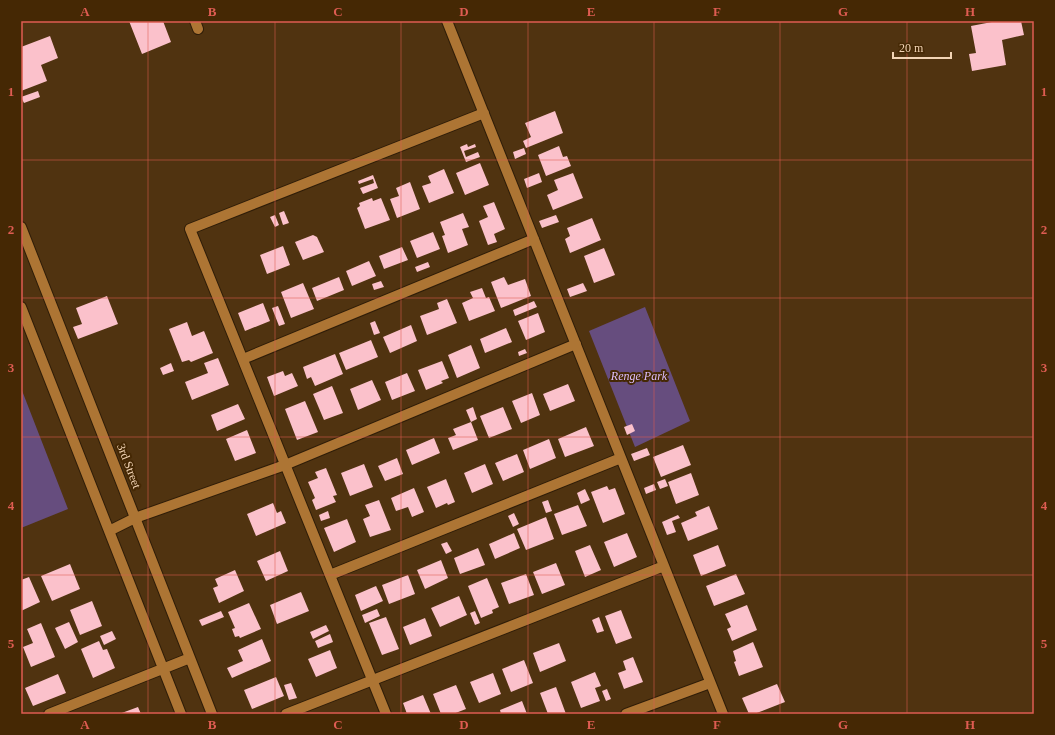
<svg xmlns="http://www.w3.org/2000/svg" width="1055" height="735" viewBox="0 0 1055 735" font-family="'Times New Roman',serif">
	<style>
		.green { fill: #664d7e }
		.building { fill: #fbc1cb }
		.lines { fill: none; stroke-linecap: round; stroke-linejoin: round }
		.minor-casing { stroke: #2f1d08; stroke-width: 12 }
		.minor { stroke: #ad7534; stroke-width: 10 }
		.grid { fill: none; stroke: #de5c52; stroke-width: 1; stroke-opacity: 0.55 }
		.labels { text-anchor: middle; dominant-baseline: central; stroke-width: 4; stroke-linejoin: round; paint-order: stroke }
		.park-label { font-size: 12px; font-style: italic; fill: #dcbdfb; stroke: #452804 }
		.street-label { font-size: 12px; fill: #f2d4b5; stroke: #452804 }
		.neatline { fill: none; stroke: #de5c52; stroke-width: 1.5 }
		.grid-label { font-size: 13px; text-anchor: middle; font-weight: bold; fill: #de5c52 }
	</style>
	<rect width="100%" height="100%" fill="#503310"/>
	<!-- green -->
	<path class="green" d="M645,307L690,421L635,447L589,331Z
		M21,388L68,509L21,528Z"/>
	<!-- building -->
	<path class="building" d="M129,21H163L171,42L142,54Z
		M997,21H1021L1024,35L1002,40L1006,65L972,71L969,54L976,53L971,26Z
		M50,36L58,58L41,65L47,81L21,91V47Z
		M38,91L40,97L24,103L21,97Z
		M555,111L563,133L526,148L523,141L531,137L525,123Z
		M467,144L468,147L475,144L476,147L464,151L466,157L478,152L480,157L466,162L460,147Z
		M559,146L563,157L567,156L571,166L546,176L538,155Z
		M524,148L526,154L515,159L513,152Z
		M480,163L489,185L465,195L456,173Z
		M444,169L454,193L429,203L422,186L431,183L428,176Z
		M539,173L542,182L527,188L524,179Z
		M573,173L583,198L553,210L547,195L558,190L554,180Z
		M373,175L378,188L363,194L360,188L374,183L373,179L359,184L358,181Z
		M410,182L420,209L397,218L390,199L399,196L396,188Z
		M372,198L373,201L381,198L390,220L365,229L357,208L360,206L359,203Z
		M494,202L505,229L494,234L497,242L488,245L479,221L488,217L483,206Z
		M284,211L289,223L283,225L279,213Z
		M463,213L469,227L462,229L468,245L448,253L442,236L445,235L440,222Z
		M275,215L279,225L275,227L270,217Z
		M556,215L559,222L542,228L539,221Z
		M592,218L601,240L570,253L565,239L570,236L567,228Z
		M433,232L440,249L417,258L410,241Z
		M313,235L317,237L324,252L303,260L295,242Z
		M283,246L290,265L267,274L260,255Z
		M402,247L408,260L384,269L379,256Z
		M604,248L615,275L594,283L584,256Z
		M369,261L376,276L352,286L346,271Z
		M428,262L430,267L417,272L415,267Z
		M339,277L344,290L317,301L312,288Z
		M504,277L508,285L525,279L531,296L501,308L491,282Z
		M381,281L384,287L374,290L372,284Z
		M303,283L314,309L291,318L281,292Z
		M583,283L587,291L570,297L567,289Z
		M482,288L486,298L489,297L495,311L469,321L462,303L473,298L470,292Z
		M107,296L118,324L78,339L73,327L82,324L76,308Z
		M447,299L457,323L427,335L420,316L439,309L437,303Z
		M534,301L537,307L515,316L513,310Z
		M263,303L270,321L245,331L238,313Z
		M278,306L285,324L279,326L272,308Z
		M538,313L545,332L526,340L518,321Z
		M375,321L380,333L374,335L370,323Z
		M187,322L192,336L204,331L213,353L191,362L189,360L182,362L169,329Z
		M411,325L417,341L390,353L383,337Z
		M506,328L512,342L485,353L480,339Z
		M371,340L378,357L346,370L339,353Z
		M471,345L480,368L457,378L448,355Z
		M525,349L527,353L519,356L518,352Z
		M335,354L343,374L315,386L311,377L307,379L303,367Z
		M218,358L229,385L192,400L185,382L208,373L204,363Z
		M442,361L449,378L441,381L443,383L426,390L418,370Z
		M171,363L174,371L163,375L160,368Z
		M283,371L285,376L292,373L298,386L274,396L267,377Z
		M407,373L415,391L392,400L385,382Z
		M372,380L381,400L358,410L350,389Z
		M568,384L575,401L550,411L543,394Z
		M332,386L343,413L324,420L313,394Z
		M532,393L540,415L521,423L512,401Z
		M305,401L318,432L297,440L285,409Z
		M238,404L245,419L217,431L211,415Z
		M473,407L477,419L471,422L466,410Z
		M503,407L512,429L489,438L480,416Z
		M471,422L478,440L453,450L448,438L456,435L453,429Z
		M632,424L635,431L627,435L624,427Z
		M586,427L594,446L565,457L558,439Z
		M247,430L256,453L235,461L226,439Z
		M434,438L440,453L412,465L406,450Z
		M549,439L556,458L530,469L523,450Z
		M683,445L691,465L661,477L653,457Z
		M647,448L650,455L634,461L631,454Z
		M517,454L524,472L503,481L495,463Z
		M397,458L403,474L385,481L378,466Z
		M364,464L373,487L350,496L341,473Z
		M485,464L493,484L472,493L464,473Z
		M326,468L337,495L333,496L336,502L316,510L312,500L315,498L308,482L318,478L315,472Z
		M691,473L699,495L676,504L668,482Z
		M446,479L455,502L448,505L447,503L436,508L427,487Z
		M665,479L668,486L660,489L657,482Z
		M654,484L656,490L646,494L644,488Z
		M607,486L609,490L615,488L625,514L603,523L591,492Z
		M414,488L424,512L412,517L408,507L396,511L391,498Z
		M585,489L590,500L581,504L577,493Z
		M379,500L391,530L370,537L363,519L370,516L365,505Z
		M548,500L552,511L546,513L542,502Z
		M273,503L277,513L281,511L286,523L256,536L247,514Z
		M578,505L587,526L562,535L554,514Z
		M709,506L718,529L688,541L681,523L697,516L695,512Z
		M328,511L330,518L321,521L319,515Z
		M514,513L519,524L513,527L508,516Z
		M678,515L680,518L672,521L676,532L667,535L662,522Z
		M546,517L554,539L526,550L517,529Z
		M347,519L356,542L334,552L324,528Z
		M514,533L520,548L495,559L489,544Z
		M627,533L637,557L614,567L604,542Z
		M447,542L452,551L446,554L441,544Z
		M590,545L601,570L585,577L575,551Z
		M718,545L726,566L701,576L693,555Z
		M478,548L485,565L460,574L454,558Z
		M280,551L288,571L266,581L257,561Z
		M441,560L448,578L425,589L417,570Z
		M556,563L565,585L542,594L533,572Z
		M70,564L80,589L52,601L41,576Z
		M235,570L244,591L219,603L213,588L218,586L215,579Z
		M526,574L534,595L509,604L501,583Z
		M736,574L745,594L714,606L706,586Z
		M408,575L415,594L389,604L382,585Z
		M29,577L40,602L21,611V580Z
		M487,578L499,607L492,610L493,613L481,618L468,586Z
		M376,586L383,601L361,611L355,595Z
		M301,592L309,611L277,624L270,605Z
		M459,596L467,615L440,627L431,608Z
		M92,601L102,626L80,635L70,610Z
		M249,603L261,629L240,638L239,636L235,637L232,629L235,628L228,612Z
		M747,605L757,630L732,641L727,629L731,627L725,614Z
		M377,609L380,616L365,623L362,615Z
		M621,610L632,638L616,644L605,616Z
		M221,611L224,617L202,626L199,620Z
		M475,611L480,623L475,625L470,613Z
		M386,617L399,649L382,655L369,623Z
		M599,617L604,631L597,633L592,620Z
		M425,618L432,636L410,645L403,627Z
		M69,622L78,642L65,649L55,628Z
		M41,623L55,657L31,667L23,647L33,643L27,629Z
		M326,625L329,631L313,639L310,632Z
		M112,631L116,639L104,645L100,636Z
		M330,634L333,642L318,648L315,641Z
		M262,639L271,661L232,678L227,668L243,661L238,650Z
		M99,641L103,650L107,649L115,668L93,678L81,649Z
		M753,642L763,667L739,676L734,662L736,661L733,651Z
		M559,643L566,661L540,672L533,653Z
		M330,650L337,668L316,677L308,659Z
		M633,657L643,682L624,689L618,673L626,670L623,661Z
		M524,660L533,683L511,692L502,669Z
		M595,672L601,686L595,688L600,701L581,708L571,682Z
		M493,673L501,694L479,703L470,682Z
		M58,674L66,693L33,706L25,688Z
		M276,677L284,696L252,709L244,690Z
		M291,683L297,698L289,700L284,685Z
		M777,684L785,702L754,714H749L742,698Z
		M456,685L466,709L453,714H441L433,694Z
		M556,687L566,714H548L540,693Z
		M607,689L611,699L606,701L602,691Z
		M423,695L431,714H407L403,703Z
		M522,701L527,714H501L500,710Z
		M138,707L141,714H119Z"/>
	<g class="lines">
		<defs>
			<path id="minor" d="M195,21L198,29
				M447,21L723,714
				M21,227L212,714
				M21,307L181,714
				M243,359L534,239
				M109,531L135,518L285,465L576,344
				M330,575L621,458
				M49,714L190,658
				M286,714L664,566
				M386,714L190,229L484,113
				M626,714L710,683"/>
		</defs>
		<!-- minor casing -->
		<use href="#minor" class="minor-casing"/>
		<!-- minor -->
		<use href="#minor" class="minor"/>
	</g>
	<!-- grid -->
	<path class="grid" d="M148,21V714M275,21V714M401,21V714M528,21V714M654,21V714M780,21V714M907,21V714M21,160H1034M21,298H1034M21,437H1034M21,575H1034"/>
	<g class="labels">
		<!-- park labels -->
		<g class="park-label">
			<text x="639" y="376">Renge Park</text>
		</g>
		<!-- street labels -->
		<g class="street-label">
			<text transform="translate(129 466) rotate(69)">3rd Street</text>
		</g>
	</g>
	<!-- border -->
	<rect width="1055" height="735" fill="none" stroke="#452804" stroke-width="44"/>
	<!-- scale -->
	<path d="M893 52v6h58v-6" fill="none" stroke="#f2d4b5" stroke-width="2"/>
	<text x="899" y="52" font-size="12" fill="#f2d4b5" stroke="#452804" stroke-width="3" paint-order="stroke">20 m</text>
	<rect x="22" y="22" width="1011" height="691" class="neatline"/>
	<g class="grid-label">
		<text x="85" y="16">A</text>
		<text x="212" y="16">B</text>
		<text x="338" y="16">C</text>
		<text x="464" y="16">D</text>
		<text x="591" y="16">E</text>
		<text x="717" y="16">F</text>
		<text x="843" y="16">G</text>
		<text x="970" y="16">H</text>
		<text x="11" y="96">1</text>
		<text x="1044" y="96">1</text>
		<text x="11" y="234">2</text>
		<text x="1044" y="234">2</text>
		<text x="11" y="372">3</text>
		<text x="1044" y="372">3</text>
		<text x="11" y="510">4</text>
		<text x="1044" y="510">4</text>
		<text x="11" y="648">5</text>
		<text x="1044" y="648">5</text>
		<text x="85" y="729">A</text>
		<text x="212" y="729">B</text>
		<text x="338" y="729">C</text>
		<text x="464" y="729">D</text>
		<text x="591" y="729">E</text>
		<text x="717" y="729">F</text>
		<text x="843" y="729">G</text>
		<text x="970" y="729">H</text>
	</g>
</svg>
